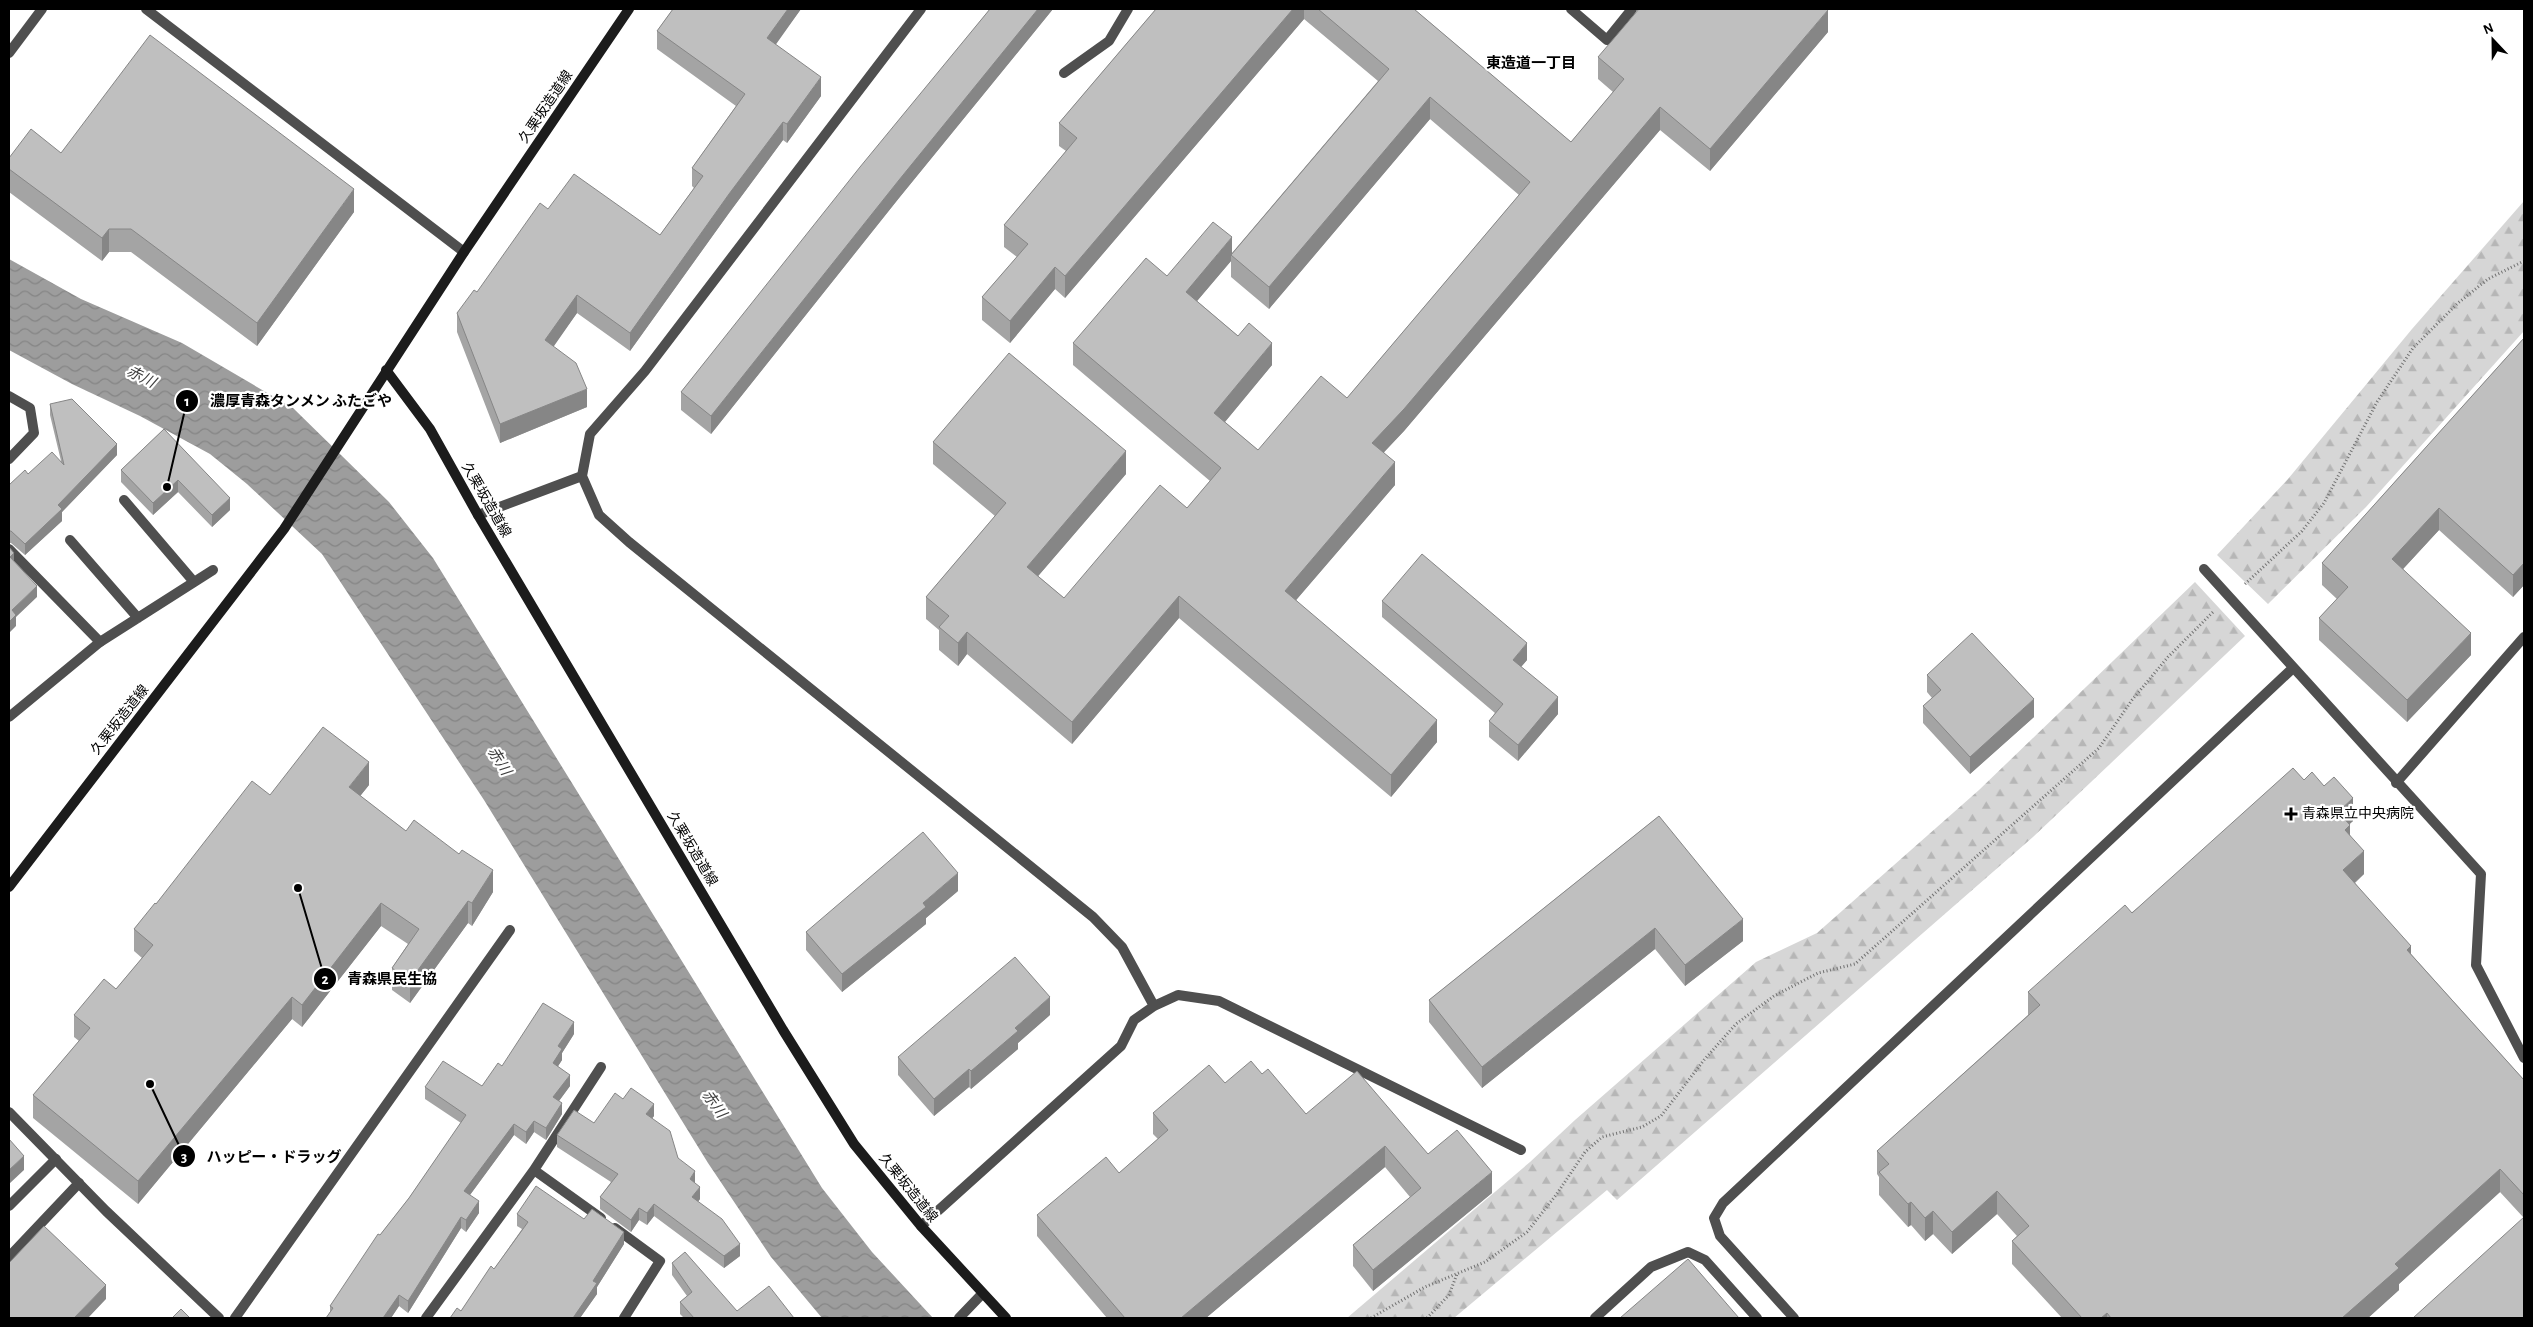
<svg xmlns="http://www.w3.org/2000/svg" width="2533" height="1327" viewBox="0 0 2533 1327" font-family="'Alegreya Sans','Noto Sans JP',sans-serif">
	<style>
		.forest { fill: url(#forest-firs) }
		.water { fill: url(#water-waves) }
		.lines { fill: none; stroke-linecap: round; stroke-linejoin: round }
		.path { stroke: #717171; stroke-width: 3; stroke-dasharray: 1 2.5; stroke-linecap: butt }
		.service { stroke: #4f4f4f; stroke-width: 10 }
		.minor { stroke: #4f4f4f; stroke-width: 10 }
		.secondary { stroke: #1c1c1c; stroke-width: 10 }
		.wall { fill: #a4a4a4; fill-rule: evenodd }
		.shaded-wall { fill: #868686 }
		.building { fill: #bfbfbf; stroke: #868686 }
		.poi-dot { fill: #000; stroke: #fff; stroke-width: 2 }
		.labels { text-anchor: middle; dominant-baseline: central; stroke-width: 4.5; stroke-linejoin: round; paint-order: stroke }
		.street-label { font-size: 14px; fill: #000; stroke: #fff }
		.poi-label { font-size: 14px; fill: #000; stroke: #fff; text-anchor: start }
		.neighbourhood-label { font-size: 15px; font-weight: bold; fill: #000; stroke: #fff }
		.water-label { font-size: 15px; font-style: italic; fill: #3e3e3e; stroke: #fff }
		.leader { fill: none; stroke: #000; stroke-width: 2 }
		.callout-dot { fill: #000; stroke: #fff; stroke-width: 2 }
		.mark-label { font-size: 15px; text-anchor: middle; font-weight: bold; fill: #fff }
		.callout-label { font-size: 15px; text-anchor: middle; font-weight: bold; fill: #000; stroke: #fff; stroke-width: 4.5; stroke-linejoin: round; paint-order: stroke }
	</style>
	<defs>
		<pattern id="forest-firs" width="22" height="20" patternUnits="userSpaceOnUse" patternTransform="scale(1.25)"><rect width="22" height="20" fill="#d6d6d6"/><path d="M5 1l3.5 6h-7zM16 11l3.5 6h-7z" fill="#b6b6b6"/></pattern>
		<pattern id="water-waves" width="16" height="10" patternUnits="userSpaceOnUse" patternTransform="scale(1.25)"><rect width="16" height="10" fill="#9d9d9d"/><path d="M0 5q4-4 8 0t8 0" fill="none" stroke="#858585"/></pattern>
	</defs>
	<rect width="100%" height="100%" fill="#fff"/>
	<!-- forest -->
	<path class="forest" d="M2524,201V331L2366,507L2268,604L2217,555L2288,479L2412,329Z
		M2195,582L2245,636L2033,837L1617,1200L1607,1190L1454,1318H1347L1530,1162L1575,1120L1756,962L1817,933L1979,790Z"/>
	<!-- water -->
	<path class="water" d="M9,259L81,299L182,343L293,408L389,502L433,558L822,1188L872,1252L933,1318H822L771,1257L708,1163L484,800L322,554L247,484L210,454L140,416L72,384L9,350Z"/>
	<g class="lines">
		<!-- path -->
		<path class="path" d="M2245,584L2302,531L2324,503L2377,402L2413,348L2458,303L2488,279L2524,261
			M1371,1318L1425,1287L1485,1262L1527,1232L1556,1195L1585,1152L1602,1137L1642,1127L1661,1116L1704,1060L1736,1024L1774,996L1818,973L1855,964L2099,748L2132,700L2168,657L2214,611
			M1427,1318L1449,1295L1457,1274"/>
		<!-- service -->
		<path class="service" d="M146,9L464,252
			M1571,9L1607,40L1632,9
			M9,53L42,9
			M124,500L194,582
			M70,540L138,618
			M2204,569L2481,874L2476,965L2524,1058
			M100,642L213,570
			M2396,783L2524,637
			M9,1206L56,1159
			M9,1257L79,1183
			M1595,1318L1651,1267L1688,1252L1705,1260L1757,1318
			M1794,1318L1720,1236L1714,1218L1723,1203L2293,668"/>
		<!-- minor -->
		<path class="minor" d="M921,9L645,371L590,434L582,476L599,515L629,542L1093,917L1122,947L1154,1006
			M1064,73L1109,41L1128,9
			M9,396L30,408L34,433L9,459
			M478,515L582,476
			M9,549L100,642L9,717
			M9,1112L106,1211L219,1318
			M534,1170L601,1218
			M921,1226L1121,1046L1134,1020L1154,1006L1178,995L1219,1001L1521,1150
			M615,1228L660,1261L624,1318
			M235,1318L510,930
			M426,1318L534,1170L601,1067
			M959,1318L982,1294"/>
		<!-- secondary -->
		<path class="secondary" d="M386,370L430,429L478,515L783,1030L854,1144L921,1226L1006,1318
			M9,887L284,529L464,252L629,9"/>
	</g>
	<!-- wall -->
	<path class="wall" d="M673,9H801L775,44L821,96L787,143L783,140L729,213L630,351L577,313L553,346L587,407L500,443L457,332V313L477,292L660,235L694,188L692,186V168L736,106L657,49V31Z
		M990,9H1053L899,198L711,434L681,410V392Z
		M1156,9H1414L1571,142L1613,92L1598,79V57L1828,32L1710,171L1660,130L1404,431L1384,452L1395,485L1296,600L1437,742L1391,797L1179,618L1072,744L967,654L958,666L939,650V630L926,619V597L995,516L933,464V442L1126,474L1038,576L1064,598L1187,508L1210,481L1073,365V343L1167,276L1232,253L1378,81L1304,19L1065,298L1055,289L1010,343L982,320V297L1017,257L1004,247V225L1066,151L1059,146V123ZM1430,119L1519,195L1347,398L1258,450L1225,422L1272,365L1197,301L1231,261V277L1269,309Z
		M61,153L354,212L257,346L131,252H109L102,261L9,192V158Z
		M2524,338V585L2513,597L2439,530L2403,569L2471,655L2407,722L2319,640V618L2337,599L2322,585V563Z
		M50,404L117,455L62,512V521L25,555L11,543H9V485L61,461L50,415Z
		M164,429L230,510L212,527L178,492L153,515L121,482V470Z
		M1382,601L1527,660L1521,667L1558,714L1518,761L1489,737V721L1495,713L1382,617Z
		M1927,675L2034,717L1970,774L1923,723V706L1932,698L1927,692Z
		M2304,780L2324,786L2353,821L2349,824L2350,835L2364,874L2355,883L2411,954L2524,1080V1318L2523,1217L2500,1192L2399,1284V1290L2368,1318H2062L2012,1264V1241L2017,1236L1997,1214L1952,1254L1933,1234L1925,1241L1911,1225L1908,1227L1879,1195V1177L1877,1174V1151L2028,1015V992Z
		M369,785L360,796L406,831L493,892L472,926L468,923L410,1003L392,990V968L408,944L381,926L302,1027L292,1019L138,1204L33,1118V1095L79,1041L74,1037V1015L116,989L142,958L134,951V929L156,904L270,795Z
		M1659,816L1743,941L1685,986L1655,949L1482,1088L1429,1022V1000Z
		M958,891L926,918V924L842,992L806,950V932Z
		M1050,1015L1018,1043V1049L971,1089L969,1087L934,1116L898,1075V1057Z
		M574,1034L562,1053V1060L558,1066L570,1086L559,1101L562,1114L546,1140L534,1132L526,1144L514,1135L470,1195L479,1213L466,1232L461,1228L408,1313L399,1306L391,1318H326L330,1312V1306L380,1235L409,1198L461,1123L425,1099V1087L482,1086L502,1066Z
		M1262,1074L1306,1114L1428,1154L1492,1193L1373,1291L1353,1266V1245L1410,1197L1385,1167L1206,1318H1107L1037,1236V1215L1119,1173L1158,1139L1153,1134V1113L1225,1083Z
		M623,1099L654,1116L652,1118L678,1158L695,1183L700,1199L698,1202L740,1256L724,1268L654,1216L647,1225L639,1220L631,1232L600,1209V1197L611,1182L557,1147V1135L594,1123Z
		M517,1214L584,1219L624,1244L597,1287V1294L580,1318H450L461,1311L494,1269L522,1229L517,1226Z
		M672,1263L737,1311L794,1318H684L680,1314V1302L687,1296L672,1275Z"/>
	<!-- shaded-wall -->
	<path class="shaded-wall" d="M788,9H801L767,57V38Z
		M1038,9H1053L899,198L711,434V416L899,180Z
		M1293,9H1304V19L1065,298V276Z
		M1828,10V32L1710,171V149Z
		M821,77V96L787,143V124Z
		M1430,97V119L1269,309V287Z
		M1660,107V130L1404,431L1372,465V443Z
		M783,122V140L729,213L630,351V333L729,194Z
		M354,189V212L257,346V323Z
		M109,229V252L102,261V238Z
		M1232,237V256L1231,255V261L1186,314V292Z
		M1055,267V289L1010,343V321Z
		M577,295V313L545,359V340Z
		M1272,343V365L1214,435V413Z
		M587,389V407L500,443V424Z
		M117,444V455L62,512V521L25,555V544L58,505Z
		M1126,451V474L1027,589V567Z
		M1395,462V485L1285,613V591Z
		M178,480V492L153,515V503Z
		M230,498V510L212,527V515Z
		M2439,508V530L2392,581V559Z
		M14,553V564L10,557Z
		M2524,563V585L2513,597V575Z
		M37,586V597L16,617V626L9,633V622L12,610Z
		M1179,596V618L1072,744V722Z
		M967,632V654L958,666V643Z
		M2471,633V655L2407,722V700Z
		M1527,643V660L1513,676V660Z
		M1558,697V714L1518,761V745Z
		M2034,699V717L1970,774V757Z
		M1437,720V742L1391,797V775Z
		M369,762V785L349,810V787Z
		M2353,798V821L2338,835V812Z
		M2350,825V848L2345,830Z
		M2364,851V874L2343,893V870Z
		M493,870V892L472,926V903Z
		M958,873V891L926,918V924L842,992V974L923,903Z
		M468,901V923L410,1003V981Z
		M381,903V926L302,1027V1005Z
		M1743,919V941L1685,986V965Z
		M1655,928V949L1482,1088V1067Z
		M2411,946V969L2407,950Z
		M292,997V1019L138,1204V1181Z
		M1050,997V1015L1018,1043V1049L971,1089V1071L1015,1028Z
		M574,1022V1034L562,1053V1060L553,1074V1063L558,1046Z
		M969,1069V1087L934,1116V1099Z
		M570,1075V1086L553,1109V1097Z
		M562,1103V1114L546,1140V1128Z
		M654,1104V1116L646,1126V1114Z
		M534,1121V1132L526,1144V1132Z
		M514,1124V1135L464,1203V1191Z
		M1385,1146V1167L1206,1318H1181Z
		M24,1156V1170L9,1184V1170Z
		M2500,1169V1192L2399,1284V1290L2368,1318H2342L2395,1264Z
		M695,1171V1183L690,1179Z
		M1492,1172V1193L1373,1291V1270Z
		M700,1187V1199L692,1209V1197Z
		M1997,1191V1214L1952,1254V1232Z
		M479,1201V1213L466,1232V1220Z
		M1911,1202V1225L1908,1227V1204Z
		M654,1204V1216L647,1225V1213Z
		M639,1208V1220L631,1232V1220Z
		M1933,1211V1234L1925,1241V1218Z
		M461,1217V1228L408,1313V1301Z
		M624,1232V1244L597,1287V1294L580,1318H573L593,1281Z
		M740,1244V1256L724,1268V1256Z
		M106,1285V1299L88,1318H74Z
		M399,1295V1306L391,1318H383Z
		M2107,1313V1318H2101Z"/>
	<!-- building -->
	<path class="building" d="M673,9H788L767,38L821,77L787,124L783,122L729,194L630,333L577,295L545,340L576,363L587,389L500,424L457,313L474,290L477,292L540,203L548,209L574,174L660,235L703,176L692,168L745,94L657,31Z
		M990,9H1038L899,180L711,416L681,392L860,167Z
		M1156,9H1293L1065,276L1055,267L1010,321L982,297L1028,244L1004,225L1077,138L1059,123Z
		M1318,9H1414L1571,142L1624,79L1598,57L1639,9H1827L1828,10L1710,149L1660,107L1404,409L1372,443L1395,462L1285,591L1437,720L1391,775L1179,596L1072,722L967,632L958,643L939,627L949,616L926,597L1006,503L933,442L1009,353L1126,451L1027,567L1064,598L1160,485L1187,508L1221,468L1073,343L1146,258L1167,276L1213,222L1232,237L1186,292L1238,336L1249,323L1272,343L1214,413L1258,450L1321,376L1347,398L1530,182L1430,97L1269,287L1231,255L1389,69Z
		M150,35L354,189L257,323L131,229H109L102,238L9,169V158L31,129L61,153Z
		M2524,338V563L2513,575L2439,508L2392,559L2471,633L2407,700L2319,618L2348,587L2322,563Z
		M72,399L117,444L58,505L62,509L25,544L11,531H9V485L25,470L28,474L52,452L64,465L50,404Z
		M164,429L230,498L212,515L178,480L153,503L121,470Z
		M9,547L14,553L10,557L37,586L12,610L16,615L9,622Z
		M1422,554L1527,643L1513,660L1558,697L1518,745L1489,721L1503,704L1382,601Z
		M1972,633L2034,699L1970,757L1923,706L1941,690L1927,675Z
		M323,727L369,762L349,787L406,831L414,820L459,854L462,850L493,870L472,903L468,901L410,981L392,968L419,929L381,903L302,1005L292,997L138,1181L33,1095L90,1028L74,1015L104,979L116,989L153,945L134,929L155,903L156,904L252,781L270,795Z
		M2293,768L2304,780L2312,772L2324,786L2334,777L2353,798L2338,812L2350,825L2345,830L2364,851L2343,870L2411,946L2407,950L2524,1080V1195L2500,1169L2395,1264L2399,1268L2342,1318H2111L2107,1313L2101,1318H2082L2012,1241L2029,1226L1997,1191L1952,1232L1933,1211L1925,1218L1911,1202L1908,1204L1879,1172L1889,1164L1877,1151L2040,1005L2028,992L2125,905L2132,913Z
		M1659,816L1743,919L1685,965L1655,928L1482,1067L1429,1000Z
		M923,832L958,873L923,903L926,907L842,974L806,932Z
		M1015,957L1050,997L1015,1028L1018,1031L971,1071L969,1069L934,1099L898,1057Z
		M543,1003L574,1022L558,1046L562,1049L553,1063L570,1075L553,1097L562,1103L546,1128L534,1121L526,1132L514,1124L464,1191L479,1201L466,1220L461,1217L408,1301L399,1295L383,1318H326L333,1308L330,1306L378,1234L380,1235L409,1198L466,1115L425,1087L443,1061L482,1086L498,1063L502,1066Z
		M1251,1061L1262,1074L1268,1069L1306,1114L1357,1071L1428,1154L1457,1130L1492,1172L1373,1270L1353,1245L1421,1188L1385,1146L1181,1318H1125L1037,1215L1106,1157L1119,1173L1168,1130L1153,1113L1209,1065L1225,1083Z
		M631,1088L654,1104L646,1114L670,1131L678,1158L695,1171L690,1179L700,1187L692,1197L722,1219L740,1244L724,1256L654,1204L647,1213L639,1208L631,1220L600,1197L618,1174L557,1135L574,1110L594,1123L615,1093L623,1099Z
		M9,1139L24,1156L9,1170Z
		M536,1186L584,1219L592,1209L624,1232L593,1281L597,1283L573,1318H450L457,1308L461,1311L491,1266L494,1269L528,1222L517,1214Z
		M2524,1217V1318H2413Z
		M44,1226L106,1285L74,1318H9V1263Z
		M685,1252L737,1311L769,1286L794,1318H694L680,1302L692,1292L672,1263Z
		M1688,1259L1739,1318H1620Z
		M181,1309L190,1318H172Z"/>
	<!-- markers -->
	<path class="poi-dot" d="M2288.5 806.5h5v5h5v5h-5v5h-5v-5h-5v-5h5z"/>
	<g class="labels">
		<!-- street labels -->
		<g class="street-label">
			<text transform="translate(546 107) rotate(-56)">久栗坂造道線</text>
			<text transform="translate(486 500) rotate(60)">久栗坂造道線</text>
			<text transform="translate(120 720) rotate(-52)">久栗坂造道線</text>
			<text transform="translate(692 849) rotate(59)">久栗坂造道線</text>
			<text transform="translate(908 1188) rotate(51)">久栗坂造道線</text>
		</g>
		<!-- poi labels -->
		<g class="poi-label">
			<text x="2302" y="814">青森県立中央病院</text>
		</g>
		<!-- neighbourhood labels -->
		<g class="neighbourhood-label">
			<text x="1531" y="63">東造道一丁目</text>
		</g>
		<!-- water labels -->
		<g class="water-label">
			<text transform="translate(141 377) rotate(27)">赤川</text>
			<text transform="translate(499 761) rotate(58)">赤川</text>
			<text transform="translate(714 1104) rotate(54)">赤川</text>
		</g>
	</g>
	<!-- callouts -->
	<path class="leader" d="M167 487L187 401M298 888L325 979M150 1084L184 1156"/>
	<g class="callout-dot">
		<circle cx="167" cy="487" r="5"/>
		<circle cx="298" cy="888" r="5"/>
		<circle cx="150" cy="1084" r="5"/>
		<circle cx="187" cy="401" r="12"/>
		<circle cx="325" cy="979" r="12"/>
		<circle cx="184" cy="1156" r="12"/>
	</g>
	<g class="mark-label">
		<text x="187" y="406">1</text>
		<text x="325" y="984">2</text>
		<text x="184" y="1162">3</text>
	</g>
	<g class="callout-label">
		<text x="301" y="406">濃厚青森タンメン ふたごや</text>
		<text x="392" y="984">青森県民生協</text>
		<text x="274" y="1162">ハッピー・ドラッグ</text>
	</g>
	<!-- border -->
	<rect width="2533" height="1327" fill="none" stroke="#000000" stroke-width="20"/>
	<!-- north arrow -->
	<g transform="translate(2493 40) rotate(338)" stroke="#ffffff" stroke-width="4" paint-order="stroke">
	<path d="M0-4L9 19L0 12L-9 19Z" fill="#000000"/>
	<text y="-8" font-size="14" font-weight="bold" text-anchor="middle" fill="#000000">N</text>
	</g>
</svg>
